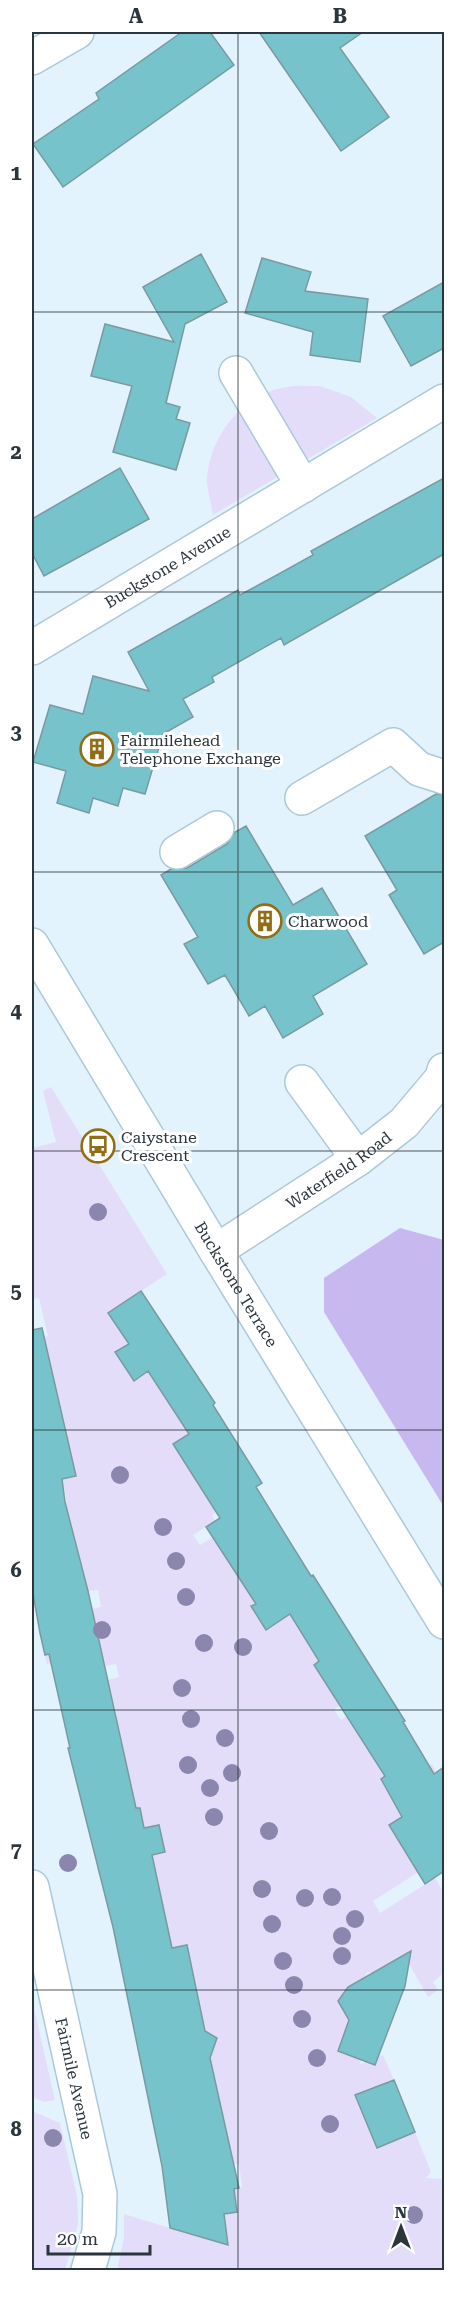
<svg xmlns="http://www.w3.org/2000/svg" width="476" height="2302" viewBox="0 0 476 2302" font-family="'Roboto Serif',serif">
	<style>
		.green { fill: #e4ddfa }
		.forest { fill: #c7b8ef }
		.building { fill: #76c3cc; stroke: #799b9f; stroke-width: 1.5 }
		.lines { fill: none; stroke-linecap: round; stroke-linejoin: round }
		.minor-casing { stroke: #acc8d9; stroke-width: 36 }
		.major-casing { stroke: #acc8d9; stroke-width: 36 }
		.minor { stroke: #fff; stroke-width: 33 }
		.major { stroke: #fff; stroke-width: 33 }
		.tree { fill: #8b86ae }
		.grid { fill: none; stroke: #2a353c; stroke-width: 1.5; stroke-opacity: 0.55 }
		.labels { text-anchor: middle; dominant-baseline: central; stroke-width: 6; stroke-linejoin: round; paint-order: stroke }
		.street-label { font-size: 16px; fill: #2a353c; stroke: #fff }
		.poi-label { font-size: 16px; fill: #2a353c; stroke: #fff; text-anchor: start }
		.neatline { fill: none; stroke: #2a353c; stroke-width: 2 }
		.grid-label { font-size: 20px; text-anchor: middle; font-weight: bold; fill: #2a353c }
	</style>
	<rect width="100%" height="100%" fill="#e2f3fe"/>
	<!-- green -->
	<path class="green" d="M320,386L351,397L377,418L213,515C211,504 208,493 207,483C207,438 243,393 287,387C297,385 309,386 320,386Z
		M51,1087L167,1274L108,1313L129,1344L116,1352L135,1380L147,1371L163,1395L175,1377L191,1366L206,1390L191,1433L198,1482L243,1452L252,1466L221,1486L231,1502L212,1515L215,1521L193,1535L200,1545L228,1528L240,1580L247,1591L293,1564L275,1592L252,1606L266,1629L290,1614L311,1648L346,1627L340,1705L334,1710L341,1720L360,1707L365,1715L391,1698L394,1704L358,1726L385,1776L381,1779L388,1791L432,1764L436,1772L392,1800L402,1817L389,1825L396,1836L427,1857L444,1847V1856L373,1901L380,1913L435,1878L444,1893V1973L433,1982L438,1990L428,1997L404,1955L372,1973L367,1972L338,2051L361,2060L360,2064L383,2055L394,2080L355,2095L377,2147L415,2132L431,2172L426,2178L444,2179V2270H117L124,2237V2214L170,2228L237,2212L234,2189L242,2187L239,2164L218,2166L160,2154L158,2148L211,2136L197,2061L210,2058L209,2053L130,2007L198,1992L187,1945L148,1953L145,1939L116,1945L115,1938L167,1926L157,1878L128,1868L98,1874L97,1867L165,1852L159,1825L144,1828L140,1808L114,1813L110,1797L81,1803L80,1797L130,1785L66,1727L117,1715L108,1680L119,1677L116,1664L83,1671L79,1657L47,1664L45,1655L98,1644L91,1609L101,1607L98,1590L88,1591L89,1596L59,1585L32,1591V1584L81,1572L44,1517L32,1520V1510L67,1502L62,1479L76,1476L71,1454L32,1447V1437L66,1429L52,1368L32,1373V1363L35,1362L32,1341L48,1336L39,1298L32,1299V1148L56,1142L43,1091Z
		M34,2008L55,2100L44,2102L32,2097Z
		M32,2111L60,2123L77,2196L78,2213V2225L65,2270H32Z"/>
	<!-- forest -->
	<path class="forest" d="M400,1228L444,1240V1507L324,1312V1278Z"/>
	<!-- building -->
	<path class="building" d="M182,32H210L234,65L63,187L33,144L99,99L96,93Z
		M259,32H363L340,48L389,117L341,151Z
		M201,254L227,302L185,324L166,403L180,407L176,419L190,423L176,470L113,452L132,386L91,376L105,324L174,342L143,287Z
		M262,258L311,272L305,291L368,299L360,362L310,355L313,332L245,313Z
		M444,282V348L411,366L383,316Z
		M120,468L149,519L44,576L32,553V519Z
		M444,478V554L284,645L281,638L212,677L214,682L183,699L193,717L163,734L145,794L123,788L118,806L93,798L89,813L57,803L66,771L33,762L50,705L83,714L93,676L149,691L128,652L238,590L240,595L277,575L313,555L311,551Z
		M436,794L444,795V942L424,954L389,895L397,890L365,836Z
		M246,826L293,905L322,888L367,964L313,996L323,1014L283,1038L265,1006L249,1016L225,975L208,984L184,944L198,937L161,875L171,869L187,868L227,844L235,832Z
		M141,1291L215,1403L213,1405L262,1483L256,1487L311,1576L313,1575L405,1721L403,1722L434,1774L444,1767V1871L425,1884L389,1825L402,1817L381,1779L385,1776L314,1665L319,1661L290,1614L266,1630L251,1606L256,1604L206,1527L220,1518L173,1444L189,1434L148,1371L134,1381L115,1352L129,1344L108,1313Z
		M42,1328L76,1476L62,1479L65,1502L88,1591L136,1808H140L144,1828L159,1825L165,1852L152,1855L172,1948L187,1945L205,2031L217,2038L210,2058L239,2188L234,2189L237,2212L224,2214L228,2245L170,2228L162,2166L113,1927L68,1748H70L49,1654L45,1655L40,1633L32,1588V1330Z
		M411,1951L405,1986L375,2065L338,2051L349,2020L338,2001L348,1987Z
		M394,2080L415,2132L377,2148L355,2095Z"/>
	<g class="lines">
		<defs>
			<g id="minor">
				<path d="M32,58L77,32"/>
				<path d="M236,373L303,486"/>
				<path id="s1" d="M32,648L444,401"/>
				<path d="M302,798L393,745L419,769L444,777"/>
				<path d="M177,852L217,828"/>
				<path d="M302,1082L358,1159"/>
				<path id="s2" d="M216,1251L358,1159L404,1123L442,1078L444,1070"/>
				<path id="s3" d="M32,1887L100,2194L99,2232L88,2270"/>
			</g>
			<g id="major">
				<path id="s4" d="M32,945L216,1251L444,1622"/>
			</g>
		</defs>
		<!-- minor casing -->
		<use href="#minor" class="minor-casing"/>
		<!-- major casing -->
		<use href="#major" class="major-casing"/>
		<!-- minor -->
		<use href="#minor" class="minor"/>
		<!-- major -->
		<use href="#major" class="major"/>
	</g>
	<!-- trees -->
	<g class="tree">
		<circle cx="98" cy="1212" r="9"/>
		<circle cx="120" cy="1475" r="9"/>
		<circle cx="163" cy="1527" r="9"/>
		<circle cx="176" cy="1561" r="9"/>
		<circle cx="186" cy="1597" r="9"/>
		<circle cx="102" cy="1630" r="9"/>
		<circle cx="204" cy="1643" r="9"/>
		<circle cx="243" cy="1647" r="9"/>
		<circle cx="182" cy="1688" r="9"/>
		<circle cx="191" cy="1719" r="9"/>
		<circle cx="225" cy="1738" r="9"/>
		<circle cx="188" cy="1765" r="9"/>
		<circle cx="232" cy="1773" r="9"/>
		<circle cx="210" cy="1788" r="9"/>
		<circle cx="214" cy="1817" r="9"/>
		<circle cx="269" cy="1831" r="9"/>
		<circle cx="68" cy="1863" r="9"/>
		<circle cx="262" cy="1889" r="9"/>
		<circle cx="332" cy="1897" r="9"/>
		<circle cx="305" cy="1898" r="9"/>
		<circle cx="355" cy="1919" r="9"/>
		<circle cx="272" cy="1924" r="9"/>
		<circle cx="342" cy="1936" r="9"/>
		<circle cx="342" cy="1956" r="9"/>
		<circle cx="283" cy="1961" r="9"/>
		<circle cx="294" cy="1985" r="9"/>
		<circle cx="302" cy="2019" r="9"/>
		<circle cx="317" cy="2058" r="9"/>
		<circle cx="330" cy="2124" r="9"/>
		<circle cx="53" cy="2138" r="9"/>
		<circle cx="414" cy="2215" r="9"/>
	</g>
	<!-- grid -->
	<path class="grid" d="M238,32V2270M32,312H444M32,592H444M32,872H444M32,1151H444M32,1430H444M32,1710H444M32,1990H444"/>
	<!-- icons -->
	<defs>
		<symbol id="building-ring" viewBox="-11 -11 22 22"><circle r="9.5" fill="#fff" stroke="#926d14" stroke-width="1.5"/><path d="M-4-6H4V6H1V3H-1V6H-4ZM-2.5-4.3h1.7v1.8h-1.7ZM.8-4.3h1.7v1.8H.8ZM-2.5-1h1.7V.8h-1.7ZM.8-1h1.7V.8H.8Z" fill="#926d14"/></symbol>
		<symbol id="bus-ring" viewBox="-11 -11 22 22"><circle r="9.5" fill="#fff" stroke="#926d14" stroke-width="1.5"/><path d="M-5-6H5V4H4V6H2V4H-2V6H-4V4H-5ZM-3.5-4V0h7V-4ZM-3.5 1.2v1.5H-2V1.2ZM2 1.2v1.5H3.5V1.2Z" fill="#926d14"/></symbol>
	</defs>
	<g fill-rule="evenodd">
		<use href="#building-ring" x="78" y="730" width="38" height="38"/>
		<use href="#building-ring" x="246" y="902" width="38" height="38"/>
		<use href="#bus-ring" x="79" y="1127" width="38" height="38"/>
	</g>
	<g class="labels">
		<!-- street labels -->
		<g class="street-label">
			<text stroke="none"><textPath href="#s1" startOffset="158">Buckstone Avenue</textPath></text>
			<text stroke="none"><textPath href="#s2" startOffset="147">Waterfield Road</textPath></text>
			<text stroke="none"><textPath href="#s4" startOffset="396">Buckstone Terrace</textPath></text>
			<text stroke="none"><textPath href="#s3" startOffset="196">Fairmile Avenue</textPath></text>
		</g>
		<!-- poi labels -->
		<g class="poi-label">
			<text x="120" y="740">Fairmilehead<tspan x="120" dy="18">Telephone Exchange</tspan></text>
			<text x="288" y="921">Charwood</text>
			<text x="121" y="1137">Caiystane<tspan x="121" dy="18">Crescent</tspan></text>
		</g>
	</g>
	<!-- border -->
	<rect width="476" height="2302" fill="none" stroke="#ffffff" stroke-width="66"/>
	<!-- north arrow -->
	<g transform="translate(401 2227)" stroke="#ffffff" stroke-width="4.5" paint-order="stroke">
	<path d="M0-4.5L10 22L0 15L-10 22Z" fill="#2a353c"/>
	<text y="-9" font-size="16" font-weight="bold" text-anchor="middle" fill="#2a353c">N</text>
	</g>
	<!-- scale -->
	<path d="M48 2245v9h102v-9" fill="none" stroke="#2a353c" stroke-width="3"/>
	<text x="57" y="2245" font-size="18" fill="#2a353c" stroke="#ffffff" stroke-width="4.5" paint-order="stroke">20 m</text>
	<rect x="33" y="33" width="410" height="2236" class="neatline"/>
	<g class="grid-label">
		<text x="136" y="23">A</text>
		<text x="340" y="23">B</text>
		<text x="16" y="180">1</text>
		<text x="16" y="459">2</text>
		<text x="16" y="739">3</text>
		<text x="16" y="1018">4</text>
		<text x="16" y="1298">5</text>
		<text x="16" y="1577">6</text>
		<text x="16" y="1857">7</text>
		<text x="16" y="2136">8</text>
	</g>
</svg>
